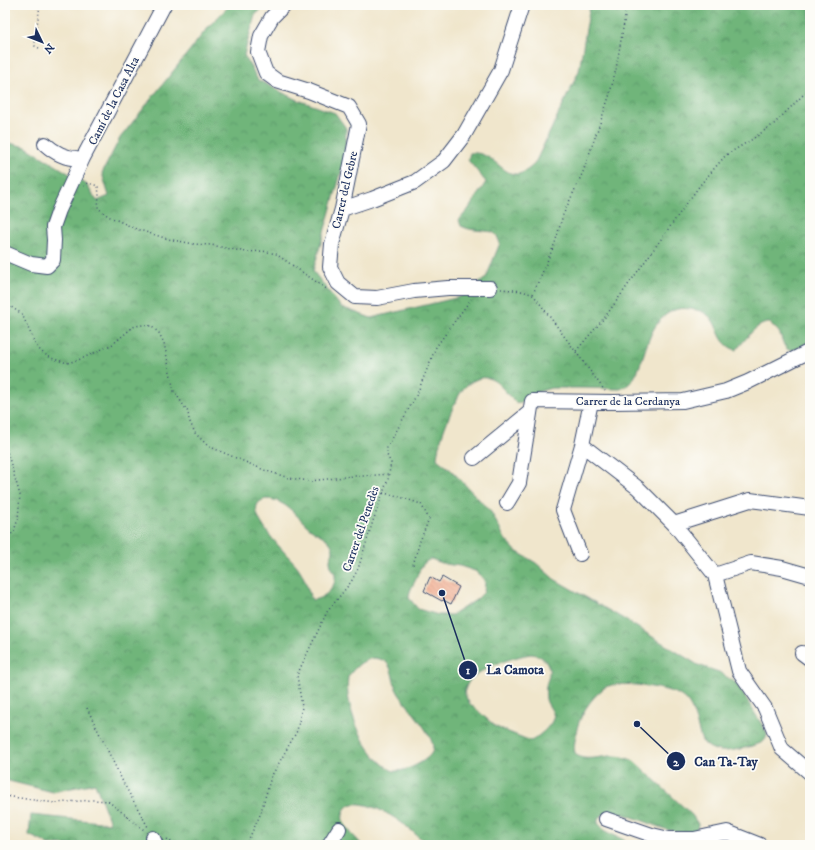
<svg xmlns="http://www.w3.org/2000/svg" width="815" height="850" viewBox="0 0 815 850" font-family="'IM FELL DW Pica',serif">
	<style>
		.forest { fill: url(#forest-crowns); stroke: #45726c; fill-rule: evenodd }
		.building { fill: url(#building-back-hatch) }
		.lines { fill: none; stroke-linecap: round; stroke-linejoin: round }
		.minor-casing { stroke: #3b4a6e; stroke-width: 16 }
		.path { stroke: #3b4a6e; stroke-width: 1.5; stroke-dasharray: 1 3; stroke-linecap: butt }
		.minor { stroke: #fff; stroke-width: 14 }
		.labels { text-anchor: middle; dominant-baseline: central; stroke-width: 3.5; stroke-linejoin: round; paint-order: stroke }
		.street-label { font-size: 12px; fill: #1b2f5e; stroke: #fdfcf7 }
		.leader { fill: none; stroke: #1b2f5e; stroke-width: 1.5 }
		.callout-dot { fill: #1b2f5e; stroke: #fdfcf7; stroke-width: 1.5 }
		.mark-label { font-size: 12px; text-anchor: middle; font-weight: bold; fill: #fff }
		.callout-label { font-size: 13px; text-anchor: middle; font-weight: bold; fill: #1b2f5e; stroke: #fdfcf7; stroke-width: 3.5; stroke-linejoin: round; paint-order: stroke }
	</style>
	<defs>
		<pattern id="forest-crowns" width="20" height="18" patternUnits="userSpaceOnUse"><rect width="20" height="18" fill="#6fb57a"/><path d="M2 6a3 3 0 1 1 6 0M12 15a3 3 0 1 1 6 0" fill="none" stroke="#5a9467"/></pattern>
		<pattern id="building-back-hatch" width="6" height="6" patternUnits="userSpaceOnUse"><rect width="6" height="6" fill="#f2ab8d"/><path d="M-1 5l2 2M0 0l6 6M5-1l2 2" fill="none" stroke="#cf937c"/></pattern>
	</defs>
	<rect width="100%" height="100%" fill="#fdfcf7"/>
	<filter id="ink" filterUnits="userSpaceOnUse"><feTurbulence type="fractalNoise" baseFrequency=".025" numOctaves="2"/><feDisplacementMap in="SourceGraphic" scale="8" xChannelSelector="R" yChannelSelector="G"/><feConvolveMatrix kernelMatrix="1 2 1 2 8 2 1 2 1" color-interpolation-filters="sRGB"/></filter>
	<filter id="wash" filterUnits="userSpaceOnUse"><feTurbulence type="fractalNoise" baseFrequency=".012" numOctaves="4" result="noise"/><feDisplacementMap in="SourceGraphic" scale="16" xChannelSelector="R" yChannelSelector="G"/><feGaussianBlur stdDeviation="0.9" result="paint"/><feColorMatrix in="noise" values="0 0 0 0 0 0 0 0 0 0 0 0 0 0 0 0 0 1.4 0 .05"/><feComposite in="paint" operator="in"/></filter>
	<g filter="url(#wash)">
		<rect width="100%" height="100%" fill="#f0e6cc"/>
		<!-- forest -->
		<path class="forest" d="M230,5H267L255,15L244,55L258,80L295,99L335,113L346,128L345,159L313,271L341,307L371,318L460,297L486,278L500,243L497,236L493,232C481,230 471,231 461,226L459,220L468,210L486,182L468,160L470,153C500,150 506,194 535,163L579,71L590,5H810V341C805,344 799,349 793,350C783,352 783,339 779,332C776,329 773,326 770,323C756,322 745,341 736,350C711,342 724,312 691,309C683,308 677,308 670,312C640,328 647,382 620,389L584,388H551L537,392L520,403L515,402C507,395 498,379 487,378C479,376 468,383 463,389C454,401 437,444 437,459L451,470L491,512L505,539L516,551L536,563L554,579L622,618L698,665L719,672L733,681L737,684L767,733C767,736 766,739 764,741C758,746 729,752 721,751C713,750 707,747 702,741C698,731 695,713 689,704C685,698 679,694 672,692C660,687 615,680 604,688C590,699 579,716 576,733C576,739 572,749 576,754C583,763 605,755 614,756C621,756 628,758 634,761L692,815L698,824L697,829C673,846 621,798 598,818V823L605,831L624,840L628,845H428C414,833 401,820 384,812C375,807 352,798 345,809C343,813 342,817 343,821C347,830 356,838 362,845H47L44,842L29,835L31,815L110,823L95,783L53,792L5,780V142L26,147L86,184L97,201L109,196L102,173L120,138L209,26ZM266,499C271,499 276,500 281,503C293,509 301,521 311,529C318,534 329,538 332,546C335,552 330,556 330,561C330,567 334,570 335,575C337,588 323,599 312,600C307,589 305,576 297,566C289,556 235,506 266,499ZM431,559L445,564L460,566L475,571L483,578L485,583L484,592L476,600L452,615H438L418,609L409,598C409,590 413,586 416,579C420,570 421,563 431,559ZM531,654C542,655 551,662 549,675C549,679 546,682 546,687C545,691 546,695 546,699C547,706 556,712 553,719C551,726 537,738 531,741L496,727L469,703L464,693C466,687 467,683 471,679C481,668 516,656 531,654ZM373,658C397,659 389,679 399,694C406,705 433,734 433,747C434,753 427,758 423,761C416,766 402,772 394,771C390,770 387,767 384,765C362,748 344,704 348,677C354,668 362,660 373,658Z"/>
		<g id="blocks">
			<!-- building -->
			<path class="building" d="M430,577L439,582L442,577L459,587L451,604L443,600L442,601L424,591Z"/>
		</g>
	</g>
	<g filter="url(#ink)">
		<use href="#blocks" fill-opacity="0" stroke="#3b4a6e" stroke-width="1"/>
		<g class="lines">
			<defs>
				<path id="minor" d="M284,5L272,17L261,36L258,52L266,73L277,81L309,91L349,107L359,124L342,209L332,244L330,267L338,283L355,297L377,298L414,291L448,288H490
					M45,144C56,154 68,160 83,158L164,5
					M342,209L372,199L415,182L444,161L464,135L501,70L522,5
					M5,253L31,264L47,266L53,260L54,240L53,227L59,210L83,158
					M582,445L638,488L674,524L715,575L739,671L765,708L782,749L810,773
					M474,458L530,412
					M507,503L519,483L532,401L613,402L683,401L726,391L748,382L810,351
					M674,524L750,500L810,508
					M580,554L563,510L582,445L591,402
					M715,575L751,563L782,568L810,576
					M802,653L810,659
					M606,819L652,835L669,839H694L727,832L760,845
					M153,838L156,845
					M329,845L339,829"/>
			</defs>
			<!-- minor casing -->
			<use href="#minor" class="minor-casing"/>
			<!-- path -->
			<path class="path" d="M29,6L39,8
				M39,48L35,46V39L40,5
				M84,186L88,183L98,186L99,195L98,208L108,216L121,222L136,229L168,239L194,244L211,245L246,252L263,251L276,254L328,290
				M501,289C511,290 528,290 535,297L605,391
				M533,294L555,243L563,215L583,172L609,97L616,69L627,5
				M5,303L22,314L36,346L43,353L51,358L67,363L81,359L113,344L133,327L140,325L151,326L159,333L164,343L174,391L188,412L189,420L195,433L208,446L264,470L289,478L310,481L353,476H365L389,474
				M576,351L605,317L700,185L726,155L751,140L774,124L810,88
				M5,445L20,495L18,519L14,531L5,542
				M383,493L394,495L421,504L429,519L420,541L413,565
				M87,708L124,784L148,827
				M5,796L55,803L93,800L108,801L144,830
				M167,839L176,845
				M246,845L260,815L271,777L297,731L302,707L297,675L327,612L351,582L358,569L373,521L388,479L391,463L387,455V448L417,394L436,347L471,299"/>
			<!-- minor -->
			<use href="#minor" class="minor"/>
		</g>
	</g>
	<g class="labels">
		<!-- street labels -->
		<g class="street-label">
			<text transform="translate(114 101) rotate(-63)">Camí de la Casa Alta</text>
			<text transform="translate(345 190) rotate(-77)">Carrer del Gebre</text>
			<text x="628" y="401">Carrer de la Cerdanya</text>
			<text transform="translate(361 529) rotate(-71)">Carrer del Penedès</text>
		</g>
	</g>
	<!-- callouts -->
	<path class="leader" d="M442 593L468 670M637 724L676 761"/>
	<g class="callout-dot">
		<circle cx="442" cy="593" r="4"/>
		<circle cx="637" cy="724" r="4"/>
		<circle cx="468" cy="670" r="10"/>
		<circle cx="676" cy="761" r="10"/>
	</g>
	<g class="mark-label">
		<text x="468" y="674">1</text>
		<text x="676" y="766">2</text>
	</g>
	<g class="callout-label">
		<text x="515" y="674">La Camota</text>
		<text x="726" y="766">Can Ta-Tay</text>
	</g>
	<!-- margin -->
	<rect width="815" height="850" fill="none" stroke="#fdfcf7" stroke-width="20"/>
	<!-- north arrow -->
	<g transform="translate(42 42) rotate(133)" stroke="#fdfcf7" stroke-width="3" paint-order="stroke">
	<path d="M0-3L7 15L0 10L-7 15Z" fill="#1b2f5e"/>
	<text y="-6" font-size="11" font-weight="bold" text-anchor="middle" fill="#1b2f5e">N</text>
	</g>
</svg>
